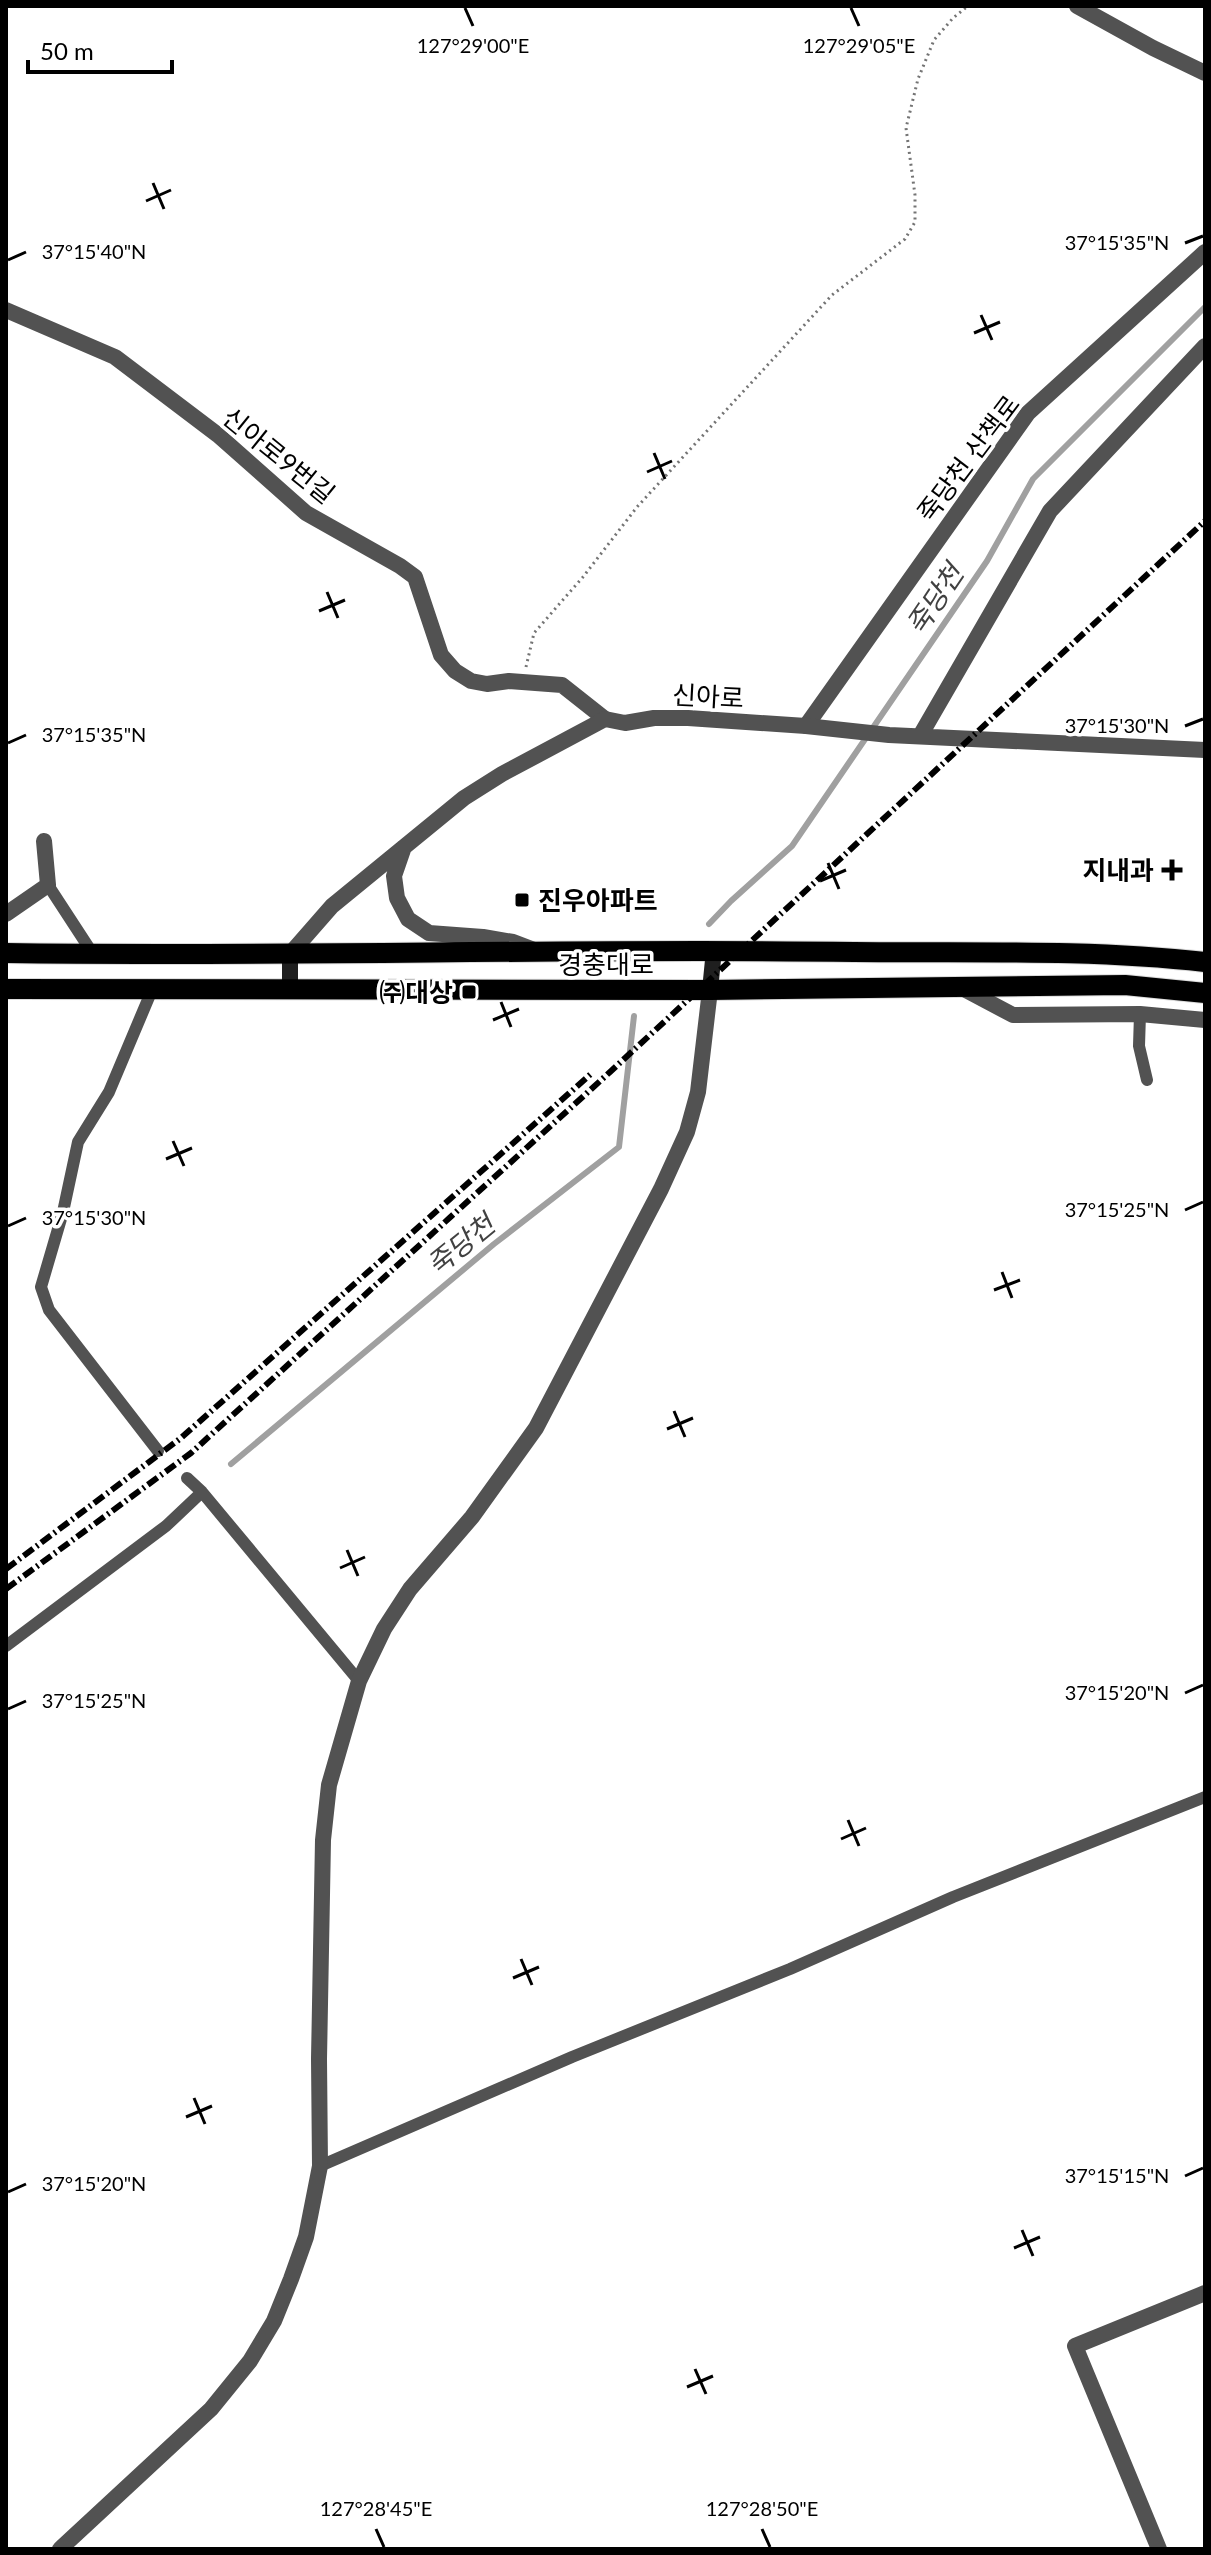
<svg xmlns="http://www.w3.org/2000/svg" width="1211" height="2555" viewBox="0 0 1211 2555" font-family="Lato,'Noto Sans KR',sans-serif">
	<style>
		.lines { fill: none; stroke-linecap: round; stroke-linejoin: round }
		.stream { stroke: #a0a0a0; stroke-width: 6 }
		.primary-casing { stroke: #dbdbdb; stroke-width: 22 }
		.path { stroke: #747474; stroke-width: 3; stroke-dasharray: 2 4; stroke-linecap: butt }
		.service { stroke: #525252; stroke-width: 12 }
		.minor { stroke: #525252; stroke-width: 16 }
		.tertiary { stroke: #525252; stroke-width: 16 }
		.secondary { stroke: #1f1f1f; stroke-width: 16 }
		.primary { stroke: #000; stroke-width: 20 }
		.rail { stroke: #000; stroke-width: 6; stroke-dasharray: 12 4 2 4; stroke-linecap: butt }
		.ticks { fill: none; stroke: #000; stroke-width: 3 }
		.poi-dot { fill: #000; stroke: #fff; stroke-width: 3 }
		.labels { text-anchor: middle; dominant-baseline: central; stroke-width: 7; stroke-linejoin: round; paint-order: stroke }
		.street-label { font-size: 26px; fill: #000; stroke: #fff }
		.poi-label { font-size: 26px; font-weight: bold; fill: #000; stroke: #fff; text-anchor: end }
		.water-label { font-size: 28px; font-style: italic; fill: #414141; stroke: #fff }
		.ticks-label { font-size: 20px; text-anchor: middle; fill: #000; stroke: #fff; stroke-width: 7; stroke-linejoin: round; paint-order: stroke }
	</style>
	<rect width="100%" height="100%" fill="#fff"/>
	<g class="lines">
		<!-- stream -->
		<path class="stream" d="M709,924L731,901L792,846L987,561L1033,479L1205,307
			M231,1464L494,1244L619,1147L634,1016"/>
		<defs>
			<path id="primary" d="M6,953C289,957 571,948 854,952C971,953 1089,949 1205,962
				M6,989L710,990L1125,985L1205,993"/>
		</defs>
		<!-- primary casing -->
		<use href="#primary" class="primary-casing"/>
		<!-- path -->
		<path class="path" d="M526,667L534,633L583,577L637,507L832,295L905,239L915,222V195L906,128L918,79L934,40L953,18L968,6"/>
		<!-- service -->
		<path class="service" d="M48,885L93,954
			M152,990L109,1092L78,1142L63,1212L41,1287L49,1310L158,1451
			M1140,1014L1139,1046L1147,1080
			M187,1478L202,1492L359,1681
			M6,1646L166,1526L202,1492
			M320,2166L572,2057L790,1969L953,1897L1205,1797"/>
		<!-- minor -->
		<path class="minor" d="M1077,6L1153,48L1205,73
			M6,310L115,357L218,435L306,513L400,566L415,577L441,655L455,671L471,681L487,684L509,681L562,685L605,719
			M806,726L1028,413L1205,252
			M6,914L48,885L44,841
			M962,988L1013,1015L1140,1014L1205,1020
			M1159,2549L1075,2346L1205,2293"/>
		<!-- tertiary -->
		<path class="tertiary" d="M920,736L1050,511L1205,346
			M404,847L394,876L397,898L408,919L429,933L483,937L513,942L534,950
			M290,954L332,906L464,798L502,774L605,719L625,723L654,718H688L806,726L889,735L1205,750
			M60,2549L211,2409L250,2361L274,2321L291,2279L306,2237L320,2166L319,2059L323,1840L329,1785L359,1681L384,1629L410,1589L472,1517L536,1428L661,1189L687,1132L698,1092L710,990"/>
		<!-- secondary -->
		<path class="secondary" d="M290,990V954
			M710,990L714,950"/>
		<!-- primary -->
		<use href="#primary" class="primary"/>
		<!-- rail -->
		<path class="rail" d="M6,1569L181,1438L592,1073
			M6,1589L191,1453L610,1072L1205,521"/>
	</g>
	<!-- ticks -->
	<path class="ticks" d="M465,8L473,26M851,8L859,26M153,183L164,209M146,201L171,190M1185,243L1203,236M8,260L26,252M981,315L992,340M974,333L1000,322M654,453L665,479M647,472L672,461M327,592L338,618M319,611L345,600M1185,726L1203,719M8,743L26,735M828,863L839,889M820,881L846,870M501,1002L511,1027M493,1020L519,1009M173,1141L184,1166M166,1159L192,1148M1185,1210L1203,1202M8,1226L26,1218M1002,1272L1012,1298M994,1290L1020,1280M674,1411L685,1437M667,1429L693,1418M347,1550L358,1576M340,1568L365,1557M1185,1693L1203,1685M8,1709L26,1701M848,1820L859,1846M841,1839L866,1828M521,1959L532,1985M513,1978L539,1967M194,2098L205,2124M186,2117L212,2106M1185,2176L1203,2168M8,2192L26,2184M1022,2230L1033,2256M1014,2248L1040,2237M695,2369L706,2394M687,2387L713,2376M376,2529L384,2547M762,2529L770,2547"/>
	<!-- markers -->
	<g class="poi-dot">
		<path d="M1168 858h8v8h8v8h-8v8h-8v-8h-8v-8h8z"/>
		<rect x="514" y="892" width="16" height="16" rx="4"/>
		<rect x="461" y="984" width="16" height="16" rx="4"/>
	</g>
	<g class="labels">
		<!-- street labels -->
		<g class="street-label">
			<text transform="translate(279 455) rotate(39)">신아로9번길</text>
			<text transform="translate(968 458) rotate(-53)">죽당천 산책로</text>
			<text transform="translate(708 696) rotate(3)">신아로</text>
			<text x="606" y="964">경충대로</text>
		</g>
		<!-- poi labels -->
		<g class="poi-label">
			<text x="1154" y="870">지내과</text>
			<text x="538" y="900" text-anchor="start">진우아파트</text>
			<text x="453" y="992">㈜대상</text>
		</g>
		<!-- water labels -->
		<g class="water-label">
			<text transform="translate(934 599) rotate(-56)">죽당천</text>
			<text transform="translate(460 1244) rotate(-39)">죽당천</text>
		</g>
	</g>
	<g class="ticks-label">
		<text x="473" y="53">127°29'00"E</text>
		<text x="859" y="53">127°29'05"E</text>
		<text x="1117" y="250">37°15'35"N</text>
		<text x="94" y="259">37°15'40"N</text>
		<text x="1117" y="733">37°15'30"N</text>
		<text x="94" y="742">37°15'35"N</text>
		<text x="1117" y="1217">37°15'25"N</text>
		<text x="94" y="1225">37°15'30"N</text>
		<text x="1117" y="1700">37°15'20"N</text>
		<text x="94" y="1708">37°15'25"N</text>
		<text x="1117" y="2183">37°15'15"N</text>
		<text x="94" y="2191">37°15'20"N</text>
		<text x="376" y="2516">127°28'45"E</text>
		<text x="762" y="2516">127°28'50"E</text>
	</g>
	<!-- border -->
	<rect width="1211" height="2555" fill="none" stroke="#000000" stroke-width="16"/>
	<!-- scale -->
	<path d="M28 60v12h144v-12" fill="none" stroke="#000000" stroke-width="4"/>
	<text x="40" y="60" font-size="24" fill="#000000" stroke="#ffffff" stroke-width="6" paint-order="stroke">50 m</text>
</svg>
